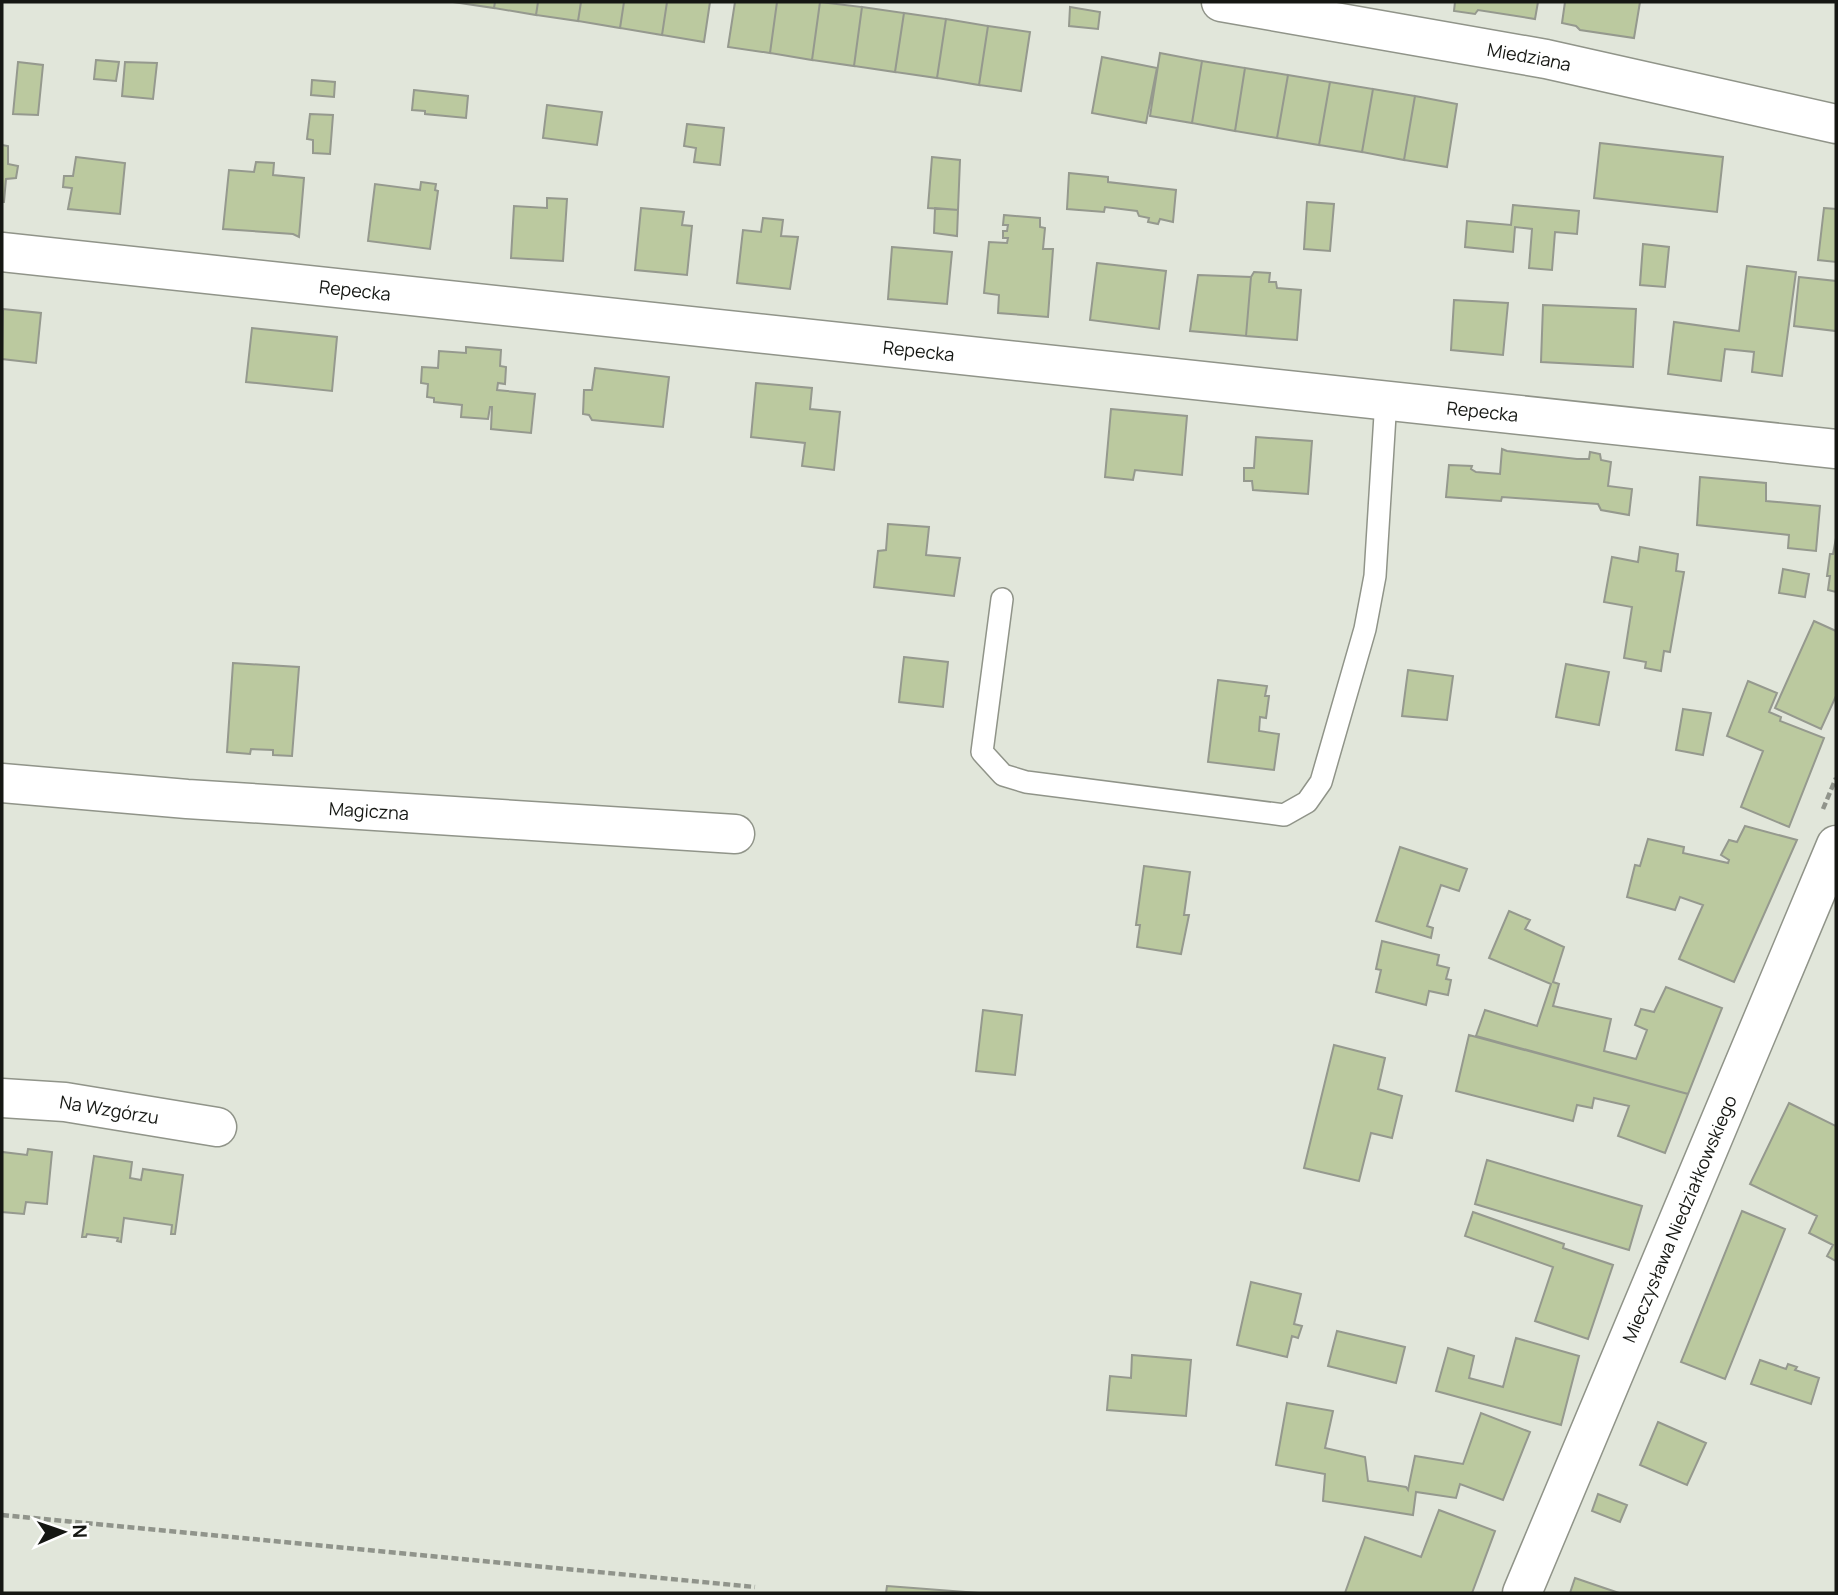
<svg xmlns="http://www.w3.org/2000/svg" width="1838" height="1595" viewBox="0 0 1838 1595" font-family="Manrope,sans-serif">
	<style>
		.building { fill: #bbc99f; stroke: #95998e; stroke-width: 2 }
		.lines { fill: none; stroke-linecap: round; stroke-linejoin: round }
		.lane-casing { stroke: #909489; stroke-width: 24 }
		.street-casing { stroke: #909489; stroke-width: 41 }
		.secondary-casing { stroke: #909489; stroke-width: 41 }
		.path { stroke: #90948b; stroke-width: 4.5; stroke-dasharray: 7 3.5; stroke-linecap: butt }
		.lane { stroke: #fff; stroke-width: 21 }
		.street { stroke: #fff; stroke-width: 38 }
		.secondary { stroke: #fff; stroke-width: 38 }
		.labels { text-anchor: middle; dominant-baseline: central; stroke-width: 5; stroke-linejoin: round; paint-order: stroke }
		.street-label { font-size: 18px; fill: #151713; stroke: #fff }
	</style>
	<rect width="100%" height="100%" fill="#e1e6da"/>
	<!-- building -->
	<path class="building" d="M453,2H495L494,8Z
		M495,2H538L536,15L494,8Z
		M538,2H581L578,21L536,15Z
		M581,2H624L620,28L578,21Z
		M624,2H667L662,35L620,28Z
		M667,2H710L704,42L662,35Z
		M735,2H777L770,53L728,47Z
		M777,2H820L812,60L770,53Z
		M820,2L862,7L854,66L812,60Z
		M1455,2H1538L1535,19L1478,10L1475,14L1454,11Z
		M1565,2H1640L1634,38L1580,30L1576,26L1562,23Z
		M862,7L904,13L895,72L854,66Z
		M1070,7L1100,12L1098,29L1069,26Z
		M904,13L946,19L937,78L895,72Z
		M946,19L988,26L979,85L937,78Z
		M988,26L1030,32L1021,91L979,85Z
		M1160,53L1202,61L1192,123L1150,116Z
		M1102,57L1157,68L1146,123L1092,113Z
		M96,60L119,62L116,81L94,79Z
		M1202,61L1245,68L1235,131L1192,123Z
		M18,62L43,65L38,115L13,114Z
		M125,62L157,63L153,99L122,96Z
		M1245,68L1288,75L1277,138L1235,131Z
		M1288,75L1330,82L1319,145L1277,138Z
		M312,80L335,82L334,97L311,95Z
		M1330,82L1373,89L1362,152L1319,145Z
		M1373,89L1415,96L1404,160L1362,152Z
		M414,90L468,96L466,118L425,114V111L412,110Z
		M1415,96L1457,104L1447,167L1404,160Z
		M547,105L602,112L597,145L543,138Z
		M310,114L333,115L330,154L313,153V140L307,139Z
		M687,124L724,128L720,165L694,162L696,148L684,146Z
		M1600,143L1723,157L1717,212L1594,198Z
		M2,145L8,146V164L18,166L16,178L6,179L4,202H2Z
		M76,157L125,163L120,214L68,209L72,188L63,187L64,176H73Z
		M932,157L960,160L958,210L928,208Z
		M256,162L274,163L273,175L304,178L299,237L293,234L223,229L229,170L254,172Z
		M1069,173L1108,177V182L1176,190L1173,222L1160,219L1158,224L1148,222L1149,218L1139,216L1137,211L1105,207L1104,212L1067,209Z
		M421,182L436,184L435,190L438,191L430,249L368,241L375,184L420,190Z
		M547,198L567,199L563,261L511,258L514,206L547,208Z
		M1307,202L1334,204L1330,251L1304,249Z
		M1513,205L1579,211L1577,234L1555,232L1552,270L1529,268L1532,229L1515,227L1513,252L1465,247L1467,221L1511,225Z
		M641,208L684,212L682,225L692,226L687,275L635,270Z
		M935,208L958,210L957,236L934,233Z
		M1824,208L1836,209V262L1818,260Z
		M1004,215L1040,218V227L1045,228L1043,249H1053L1048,317L998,313L999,295L984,293L989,242L1007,243L1008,238H1003V231H1007L1008,225H1003Z
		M763,218L783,220L781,236L798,237L790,289L737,283L743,230L761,232Z
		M1643,244L1669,247L1665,287L1640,285Z
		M892,247L952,252L947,304L888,299Z
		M1097,263L1166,271L1159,329L1090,320Z
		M1747,266L1796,272L1782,376L1752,372L1754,352L1725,349L1721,381L1668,374L1674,322L1739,331Z
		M1254,272L1270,273L1269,282H1276L1277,288L1301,290L1297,340L1246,336L1251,277Z
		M1198,275L1251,277L1246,336L1190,331Z
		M1799,277L1836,281V331L1794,326Z
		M1454,300L1508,303L1503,355L1451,350Z
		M1543,305L1636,309L1633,367L1541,362Z
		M3,309L41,313L36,363L2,359Z
		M252,328L337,337L332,391L246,382Z
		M466,347L501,350L500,366L506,367L505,384L498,383L497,390L535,394L531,433L491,429L492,407H490L488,419L461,417L462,405L434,402V398L427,397L428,384L421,383L422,367L438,368L439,351L466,353Z
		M595,368L669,377L663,427L592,420L589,415L583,414L584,390H592Z
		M756,383L812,388L810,409L840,412L834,470L802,466L805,443L751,437Z
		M1111,409L1187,416L1182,475L1135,470L1133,480L1105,477Z
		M1256,437L1312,441L1308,494L1253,490L1252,481H1244V468H1254Z
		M1502,449L1507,451L1577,459H1589L1590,452L1600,454L1601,460L1611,462L1608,486L1632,489L1629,515L1601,510L1598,504L1502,497L1501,501L1446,497L1449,465L1472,466L1471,469L1476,472L1500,474Z
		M1700,477L1766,483V501L1820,506L1816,551L1788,548L1789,535L1697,525Z
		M888,524L929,527L926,555L960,558L954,596L874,587L878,551L886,550Z
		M1836,538V592L1828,590L1830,576H1827L1830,554H1833Z
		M1640,547L1678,554L1676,571L1684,572L1670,652L1664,651L1661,671L1645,668L1646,662L1624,658L1632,607L1604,602L1612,557L1638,562Z
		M1783,569L1809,574L1805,597L1779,593Z
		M1814,621L1836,631V696L1821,729L1775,708Z
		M904,657L948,662L943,707L899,702Z
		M233,663L299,667L292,756L273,755V750L251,749L250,754L227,752Z
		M1566,664L1609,672L1599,725L1556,717Z
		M1408,670L1453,676L1447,720L1402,716Z
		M1218,680L1267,686L1265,696H1269L1266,718L1260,717L1259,731L1279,734L1274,770L1208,762Z
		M1748,681L1777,693L1769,712L1781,717L1780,721L1824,738L1789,827L1741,807L1763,751L1727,736Z
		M1683,709L1711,713L1703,755L1676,750Z
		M1745,826L1797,840L1734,982L1679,959L1703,905L1680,897L1675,910L1627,897L1635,865L1640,866L1648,839L1684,847L1683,853L1728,863L1729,860L1721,855L1729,840L1737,842Z
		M1400,847L1467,869L1459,891L1441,885L1427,926L1433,928L1431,938L1376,921Z
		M1144,866L1190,872L1184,915H1189L1181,954L1137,947L1140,925H1136Z
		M1509,911L1530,920L1525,929L1564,947L1553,982L1559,984L1553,1006L1611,1019L1604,1051L1636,1059L1647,1030L1635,1025L1641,1009L1654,1012L1666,987L1722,1008L1688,1094L1476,1036L1485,1010L1537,1026L1551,984L1489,958Z
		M1382,941L1439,955L1437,965L1449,968L1446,979L1451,980L1448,995L1429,991L1426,1005L1376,992L1381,970L1376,969Z
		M983,1010L1022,1015L1015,1075L976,1071Z
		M1469,1035L1688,1094L1665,1153L1618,1136L1629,1106L1594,1098L1592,1108L1577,1105L1573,1121L1456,1091Z
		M1334,1045L1385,1058L1378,1089L1402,1096L1392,1138L1371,1133L1359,1181L1304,1168Z
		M1789,1103L1836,1126V1261L1827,1256L1833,1245L1809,1233L1817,1216L1750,1184Z
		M28,1149L52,1152L47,1204L26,1202L24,1214L2,1212V1152L27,1155Z
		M94,1156L132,1162L130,1178L141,1180L143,1169L183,1175L175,1234H171L172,1225L124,1218L121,1242L117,1241L118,1238L87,1234L86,1237H82Z
		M1487,1160L1642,1206L1629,1250L1475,1204Z
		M1742,1211L1785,1229L1725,1379L1681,1362Z
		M1473,1212L1564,1244L1563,1248L1613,1265L1588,1339L1535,1321L1553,1267L1465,1236Z
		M1251,1282L1301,1294L1294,1324L1302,1326L1298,1338L1292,1336L1287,1357L1237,1345Z
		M1337,1331L1405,1347L1396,1383L1328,1366Z
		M1516,1338L1579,1356L1561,1425L1436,1391L1448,1348L1474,1356L1469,1378L1503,1387Z
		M1132,1355L1191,1360L1186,1416L1107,1410L1110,1376L1131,1378Z
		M1760,1360L1786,1369L1788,1364L1797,1367L1795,1370L1819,1378L1811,1404L1751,1384Z
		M1287,1403L1333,1411L1325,1448L1365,1457L1368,1481L1406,1487L1408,1490L1415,1456L1463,1464L1481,1413L1530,1432L1503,1500L1460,1484L1456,1498L1416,1492L1413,1515L1323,1501L1325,1474L1276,1465Z
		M1658,1422L1706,1443L1687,1485L1640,1465Z
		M1598,1494L1627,1505L1620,1522L1592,1511Z
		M1439,1510L1495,1531L1472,1593H1345L1365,1537L1421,1557Z
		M1575,1578L1619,1593H1570Z
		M887,1586L979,1593H886Z"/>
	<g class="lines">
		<defs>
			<path id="lane" d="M1002,599L982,752L1003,775L1026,782L1284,815L1307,802L1321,782L1365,629L1375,576L1386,399"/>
			<g id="street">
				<path id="s1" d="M1221,2L1546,59L1836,124"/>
				<path id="s2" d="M2,783L187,799L735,834"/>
				<path id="s3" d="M2,1098L65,1102L217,1127"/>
				<path id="s4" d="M1522,1593L1836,845"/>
			</g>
			<g id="secondary">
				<path id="s5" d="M2,252L1836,449"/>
			</g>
		</defs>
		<!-- lane casing -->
		<use href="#lane" class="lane-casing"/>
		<!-- street casing -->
		<use href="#street" class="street-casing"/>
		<!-- secondary casing -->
		<use href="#secondary" class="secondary-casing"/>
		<!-- path -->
		<path class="path" d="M1823,809L1836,778
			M2,1515L755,1587"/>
		<!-- lane -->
		<use href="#lane" class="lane"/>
		<!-- street -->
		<use href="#street" class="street"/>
		<!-- secondary -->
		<use href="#secondary" class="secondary"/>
	</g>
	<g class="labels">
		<!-- street labels -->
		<g class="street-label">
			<text stroke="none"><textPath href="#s1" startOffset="313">Miedziana</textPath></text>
			<text stroke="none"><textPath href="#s5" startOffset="355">Repecka</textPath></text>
			<text stroke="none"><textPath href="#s5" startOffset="922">Repecka</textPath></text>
			<text stroke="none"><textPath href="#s5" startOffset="1489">Repecka</textPath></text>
			<text stroke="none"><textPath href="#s2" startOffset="368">Magiczna</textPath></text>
			<text stroke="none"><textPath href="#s3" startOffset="108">Na Wzgórzu</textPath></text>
			<text stroke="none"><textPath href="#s4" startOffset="406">Mieczysława Niedziałkowskiego</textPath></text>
		</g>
	</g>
	<!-- border -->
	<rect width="1838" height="1595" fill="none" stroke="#151713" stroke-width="7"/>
	<!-- north arrow -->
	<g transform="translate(63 1532) rotate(88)" stroke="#ffffff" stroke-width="5" paint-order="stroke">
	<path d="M0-5L12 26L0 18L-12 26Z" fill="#151713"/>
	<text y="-10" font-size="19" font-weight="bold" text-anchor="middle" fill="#151713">N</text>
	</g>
</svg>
